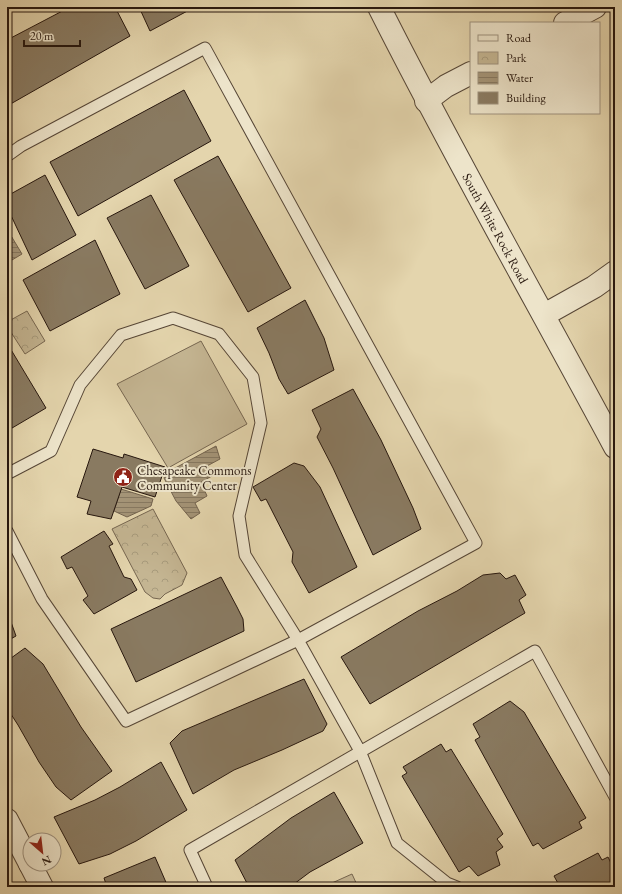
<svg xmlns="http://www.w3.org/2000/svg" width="622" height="894" viewBox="0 0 622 894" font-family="'EB Garamond',serif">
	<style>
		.park { fill: url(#park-crowns); stroke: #766650 }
		.pitch { fill: #c4b592; stroke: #766650 }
		.water { fill: url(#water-rules); stroke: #72624d }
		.building { fill: #897a61; stroke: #27170e }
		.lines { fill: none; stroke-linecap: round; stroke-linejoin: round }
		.service-casing { stroke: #564636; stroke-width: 13 }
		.minor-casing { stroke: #564636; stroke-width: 24 }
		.tertiary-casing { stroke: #564636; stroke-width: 24 }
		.service { stroke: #ede4ca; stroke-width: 11 }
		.minor { stroke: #ede4ca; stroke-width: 22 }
		.tertiary { stroke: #ede4ca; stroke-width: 22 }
		.labels { text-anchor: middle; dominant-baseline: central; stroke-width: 4; stroke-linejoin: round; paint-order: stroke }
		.street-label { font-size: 13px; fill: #27170e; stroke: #ede4ca }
		.poi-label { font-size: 13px; fill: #27170e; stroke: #ede4ca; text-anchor: start }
	</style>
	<defs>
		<pattern id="park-crowns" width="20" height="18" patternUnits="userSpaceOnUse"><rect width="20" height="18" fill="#c4b592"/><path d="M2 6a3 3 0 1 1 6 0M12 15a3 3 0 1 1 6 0" fill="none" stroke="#a89b7d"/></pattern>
		<pattern id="water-rules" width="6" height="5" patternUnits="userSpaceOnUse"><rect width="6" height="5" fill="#a49477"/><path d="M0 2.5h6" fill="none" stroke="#867860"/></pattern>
	</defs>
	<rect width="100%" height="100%" fill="#e4d5ad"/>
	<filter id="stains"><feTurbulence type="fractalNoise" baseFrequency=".005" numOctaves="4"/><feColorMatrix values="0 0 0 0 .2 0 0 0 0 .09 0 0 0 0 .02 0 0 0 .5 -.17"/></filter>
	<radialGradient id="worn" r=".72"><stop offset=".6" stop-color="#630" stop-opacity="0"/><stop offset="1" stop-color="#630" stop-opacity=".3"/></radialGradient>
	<!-- park -->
	<path class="park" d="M27,311L45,341L25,354L7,326V322Z
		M153,509L187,573L182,585L165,594L160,599L153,598L145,592L112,529Z"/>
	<!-- pitch -->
	<path class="pitch" d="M201,341L247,424L168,468L117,384Z
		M352,874L358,887H323Z"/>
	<!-- water -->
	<path class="water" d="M7,229L22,254L7,263Z
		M216,446L220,459L207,466L212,476L201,482L207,496L195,503L200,513L191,519L176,501L164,478L166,473Z
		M121,489L153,499L151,506L127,517L114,511Z"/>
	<!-- building -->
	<path class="building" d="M70,7H115L130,36L7,106V40Z
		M139,7H192L193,8L150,31Z
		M184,90L211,141L78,216L50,162Z
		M218,156L291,288L248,312L174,180Z
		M45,175L76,235L32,260L7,207V196Z
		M151,195L189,266L145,289L107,218Z
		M95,240L120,294L50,331L23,280Z
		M305,300L324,338L334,370L288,394L279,379L269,353L257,328Z
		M7,343L46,408L7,431Z
		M353,389L381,440L413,508L421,529L373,555L333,468L317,437L321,429L312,410Z
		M93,449L123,458L124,454L165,467L155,497L122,487L111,519L87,514L91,501L77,497Z
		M294,463L304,466L320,487L357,567L309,593L292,562L293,552L266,499L261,501L253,487Z
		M104,531L113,544L109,546L124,577L131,579L137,590L94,614L83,600L88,596L72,567L67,569L61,557Z
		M500,573L506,579L515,575L526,595L519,600L525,613L370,704L341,657L418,611L457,591L483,575Z
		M221,577L237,607L243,619L244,631L136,682L111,629Z
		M7,617L11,622L16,636L7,641Z
		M25,648L43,664L81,727L112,771L71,800L56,787L39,762L18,725L7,708V661Z
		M304,679L327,724L323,731L282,750L234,770L193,794L170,743L182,731Z
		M510,701L524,712L586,818L579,822L582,828L543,849L538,843L533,846L475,740L480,737L473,724Z
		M441,744L446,752L451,749L503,834L497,839L503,847L496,852L500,865L478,876L469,866L459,872L402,776L407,773L403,767Z
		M161,762L187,810L136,841L110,854L79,864L54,817L95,800L120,787Z
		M334,792L363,843L310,872L290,887H249L235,860L291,818Z
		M598,853L602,860L608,857L615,871V887H560L554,876Z
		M155,857L168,887H107L104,878Z"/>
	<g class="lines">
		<defs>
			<path id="service" d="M7,156L21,146L205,48L476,543L298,640L126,721L42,599L7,531
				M7,474L51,451L80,385L121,335L173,318L219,334L253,377L261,423L239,516L245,555L298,640L360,751L397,843L447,883L457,887
				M207,887L190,850L535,651L615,797"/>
			<path id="minor" d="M565,23L595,7
				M426,101L446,86L471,73"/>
			<g id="tertiary">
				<path id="s1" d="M379,7C454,156 536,300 615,447"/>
				<path d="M544,315L594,287L615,272"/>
				<path d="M7,820L30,864"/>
				<path d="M30,864L42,887"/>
			</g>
		</defs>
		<!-- service casing -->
		<use href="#service" class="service-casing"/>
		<!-- minor casing -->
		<use href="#minor" class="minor-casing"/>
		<!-- tertiary casing -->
		<use href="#tertiary" class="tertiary-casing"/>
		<!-- service -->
		<use href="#service" class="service"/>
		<!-- minor -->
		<use href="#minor" class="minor"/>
		<!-- tertiary -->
		<use href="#tertiary" class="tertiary"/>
	</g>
	<!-- icons -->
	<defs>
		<symbol id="civic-disc" viewBox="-11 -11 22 22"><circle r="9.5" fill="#8f2418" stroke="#ede4ca"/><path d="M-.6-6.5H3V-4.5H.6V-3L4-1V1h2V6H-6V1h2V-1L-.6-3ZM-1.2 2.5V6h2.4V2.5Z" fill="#fff"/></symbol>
	</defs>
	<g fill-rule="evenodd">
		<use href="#civic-disc" x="112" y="466" width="22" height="22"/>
	</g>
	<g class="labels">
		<!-- street labels -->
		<g class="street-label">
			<text stroke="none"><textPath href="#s1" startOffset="250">South White Rock Road</textPath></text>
		</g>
		<!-- poi labels -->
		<g class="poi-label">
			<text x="137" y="470">Chesapeake Commons<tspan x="137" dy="15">Community Center</tspan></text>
		</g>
	</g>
	<!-- margin -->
	<rect width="622" height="894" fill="none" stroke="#e4d5ad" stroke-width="24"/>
	<rect x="8" y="8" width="606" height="878" fill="none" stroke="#27170e" stroke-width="2"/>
	<rect x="12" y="12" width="598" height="870" fill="none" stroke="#27170e"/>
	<!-- legend -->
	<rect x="470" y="22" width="130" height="92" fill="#ede4ca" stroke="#9e927f"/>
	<rect x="478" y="35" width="20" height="6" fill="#ede4ca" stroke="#9e927f"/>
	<text x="506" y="42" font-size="12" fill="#27170e">Road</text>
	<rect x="478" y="52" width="20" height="12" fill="url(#park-crowns)" stroke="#9e927f"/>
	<text x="506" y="62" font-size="12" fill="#27170e">Park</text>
	<rect x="478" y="72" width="20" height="12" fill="url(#water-rules)" stroke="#9e927f"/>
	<text x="506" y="82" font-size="12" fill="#27170e">Water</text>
	<rect x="478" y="92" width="20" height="12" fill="#897a61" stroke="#9e927f"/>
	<text x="506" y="102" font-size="12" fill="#27170e">Building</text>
	<!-- north arrow -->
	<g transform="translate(42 852) rotate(152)"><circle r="19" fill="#ede4ca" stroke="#9e927f"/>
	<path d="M0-3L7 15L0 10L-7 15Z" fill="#8f2418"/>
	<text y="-6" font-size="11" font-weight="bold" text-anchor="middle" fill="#27170e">N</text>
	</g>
	<!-- scale -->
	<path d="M24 40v6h56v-6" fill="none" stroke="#27170e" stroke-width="2"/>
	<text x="30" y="40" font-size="12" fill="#27170e" stroke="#ede4ca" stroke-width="3" paint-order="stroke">20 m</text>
	<rect width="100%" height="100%" filter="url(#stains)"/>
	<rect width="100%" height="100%" fill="url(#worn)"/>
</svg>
